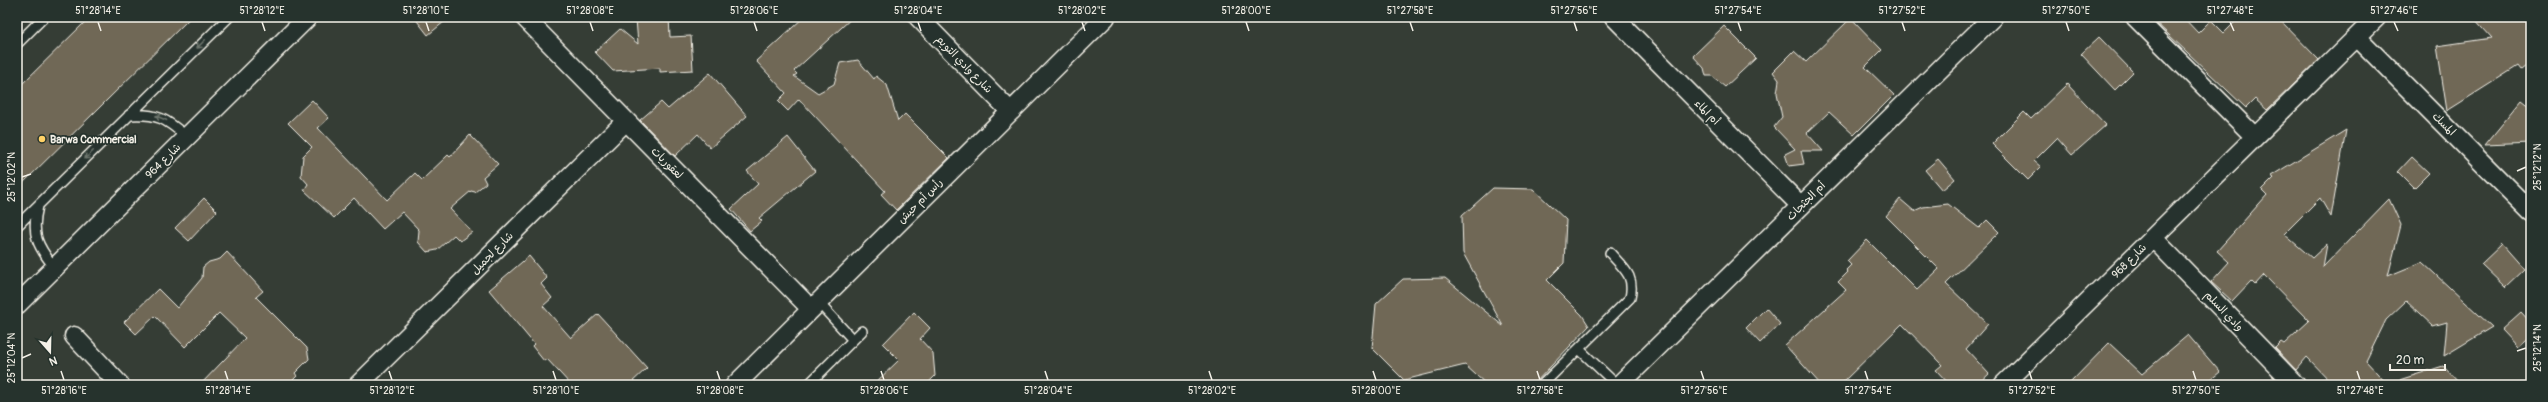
<svg xmlns="http://www.w3.org/2000/svg" width="2548" height="402" viewBox="0 0 2548 402" font-family="Pangolin,'Playpen Sans Arabic',sans-serif">
	<style>
		.building { fill: #6f6757; stroke: #f4f1e8 }
		.lines { fill: none; stroke-linecap: round; stroke-linejoin: round }
		.lane-casing { stroke: #f4f1e8; stroke-width: 12 }
		.street-casing { stroke: #f4f1e8; stroke-width: 21 }
		.lane { stroke: #26332d; stroke-width: 9 }
		.street { stroke: #26332d; stroke-width: 18 }
		.oneway { stroke: #6e766e }
		.ticks { fill: none; stroke: #f4f1e8; stroke-width: 1.5 }
		.poi-dot { fill: #ffd166; stroke: #26332d; stroke-width: 1.5 }
		.labels { text-anchor: middle; dominant-baseline: central; stroke-width: 3.5; stroke-linejoin: round; paint-order: stroke }
		.street-label { font-size: 11px; fill: #f4f1e8; stroke: #26332d }
		.poi-label { font-size: 11px; font-weight: bold; fill: #f4f1e8; stroke: #26332d; text-anchor: start }
		.neatline { fill: none; stroke: #f4f1e8; stroke-width: 1.5 }
		.ticks-label { font-size: 10px; text-anchor: middle; fill: #f4f1e8 }
	</style>
	<rect width="100%" height="100%" fill="#353d35"/>
	<filter id="ink" filterUnits="userSpaceOnUse"><feTurbulence type="fractalNoise" baseFrequency=".025" numOctaves="2"/><feDisplacementMap in="SourceGraphic" scale="8" xChannelSelector="R" yChannelSelector="G"/><feConvolveMatrix kernelMatrix="1 2 1 2 8 2 1 2 1" color-interpolation-filters="sRGB"/></filter>
	<g filter="url(#ink)">
		<!-- building -->
		<path class="building" d="M90,17H191L17,189V89Z
			M414,17H450L428,35Z
			M649,17H669L670,37L691,36L693,70L660,72V68L613,71L595,52L620,29L638,44L636,19Z
			M804,17H853L794,71L797,74L794,76L818,93L834,84L840,63L858,60L874,79L876,76L887,85L898,121L905,114L949,158L896,210L881,194L885,191L799,99L788,111L778,101L786,93L756,61Z
			M2150,17H2183L2198,33L2211,20L2224,33L2240,17H2277L2319,60L2267,110L2255,99L2246,108Z
			M2473,17H2531V62L2521,70L2518,66L2447,111L2437,46L2492,38Z
			M1851,18L1882,50L1865,67L1894,95L1854,135L1829,112L1807,133L1823,151H1801L1804,164L1789,166L1785,154L1795,149L1774,127L1782,117L1777,93L1779,80L1773,72L1794,51L1806,62Z
			M1724,26L1756,58L1725,87L1712,76H1706L1704,68L1693,56Z
			M2099,37L2133,72L2115,90L2081,54Z
			M710,73L747,116L710,148L698,134L675,156L640,120L661,102L668,109Z
			M2067,84L2106,125L2072,155L2057,138L2034,161L2041,167L2028,180L1992,144L2024,112L2031,119Z
			M312,100L329,118L318,128L387,200L415,173L422,180L448,155L450,157L470,135L498,164L483,177L486,183L475,192L471,191L450,209L472,232L460,241L454,235L437,250L427,252L418,242L419,230L402,212L383,229L354,198L334,218L304,190L308,184L301,176L303,156L312,147L288,123Z
			M2522,100L2531,107V143L2485,145Z
			M2346,130L2331,217L2320,198L2284,234L2312,258L2327,244L2323,267L2389,199L2401,225L2388,276L2422,262L2492,327L2444,356L2447,322L2433,326L2406,301L2386,320L2366,361L2388,385H2334L2307,357L2296,370L2275,348L2281,342L2284,344L2309,321L2264,275L2255,285L2251,281L2232,301L2211,282L2229,262L2217,251L2267,195L2262,190L2274,178L2271,176Z
			M788,137L815,171L759,218L762,221L750,231L731,209L758,184L747,171Z
			M2412,157L2429,173L2414,188L2398,172Z
			M1938,159L1955,179L1942,190L1925,170Z
			M1493,188L1533,189L1566,220L1564,263L1547,280L1582,315L1589,326L1533,385H1487L1465,365L1404,380L1372,348L1376,304L1403,279L1445,278L1503,326L1463,253L1462,216Z
			M204,198L217,211L189,241L175,228Z
			M1900,199L1914,211L1923,207L1948,204L1979,228L1987,220L1999,232L1946,284L1988,324L1966,349L1989,374L1977,385H1950L1936,370L1942,365L1902,324L1840,385H1821L1785,345L1846,290L1838,282L1848,272L1846,270L1851,265L1847,261L1867,240L1917,290L1939,269L1886,216Z
			M2502,244L2524,269L2505,287L2481,264Z
			M227,252L263,291L256,297L307,348L309,359L295,373L297,376L288,385H200L245,338L219,313L185,347L155,316L136,334L124,322L158,289L177,308L202,278L203,267L209,262L220,259Z
			M529,256L547,278L541,284L552,298L543,306L571,338L598,314L647,368L629,385H571L547,359L544,361L532,346L534,344L489,290Z
			M1766,308L1780,324L1760,343L1746,328Z
			M914,312L930,328L920,339L933,353L935,376L926,385H873L899,360L883,344Z
			M2521,312L2531,323V335L2517,347L2501,330Z
			M2188,335L2220,372L2204,385H2068L2109,343L2142,374Z
			M2443,366L2461,385H2394L2393,382Z"/>
		<g class="lines">
			<defs>
				<path id="lane" d="M17,44L44,17
					M129,115C158,113 166,119 187,137
					M38,206C31,234 37,246 55,268
					M17,226L229,17
					M818,302L853,340
					M1579,349L1617,385
					M808,385L862,331
					M1542,385L1630,298C1635,275 1624,269 1610,253"/>
				<path id="street" d="M524,17L811,309
					M918,17L1010,111
					M1614,17L1801,206
					M2135,17L2255,137
					M2357,37L2531,212
					M2153,238L2296,385
					M17,305L308,17
					M74,336L120,385
					M358,385L626,121
					M735,385L1106,17
					M1619,385L1993,17
					M2003,385L2377,17"/>
			</defs>
			<!-- lane casing -->
			<use href="#lane" class="lane-casing"/>
			<!-- street casing -->
			<use href="#street" class="street-casing"/>
			<!-- lane -->
			<use href="#lane" class="lane"/>
			<!-- street -->
			<use href="#street" class="street"/>
		</g>
		<!-- one-way arrows -->
		<defs><path id="oneway-shaft" d="M-6 0H5M1.5-3L5.5 0L1.5 3" fill="none" stroke-width="1.6" stroke-linecap="round" stroke-linejoin="round"/></defs>
		<g class="oneway">
			<use href="#oneway-shaft" transform="translate(201 44) rotate(135)"/>
			<use href="#oneway-shaft" transform="translate(161 118) rotate(-157)"/>
			<use href="#oneway-shaft" transform="translate(89 155) rotate(135)"/>
		</g>
	</g>
	<!-- ticks -->
	<path class="ticks" d="M98,22L101,31M262,22L265,31M426,22L429,31M590,22L593,31M754,22L757,31M918,22L921,31M1082,22L1085,31M1246,22L1249,31M1410,22L1413,31M1574,22L1577,31M1738,22L1741,31M1902,22L1905,31M2066,22L2069,31M2230,22L2234,31M2394,22L2398,31M2517,171L2526,167M22,177L31,174M2517,351L2526,348M22,358L31,354M61,371L64,380M225,371L228,380M389,371L392,380M553,371L556,380M717,371L720,380M881,371L884,380M1045,371L1048,380M1209,371L1212,380M1373,371L1376,380M1537,371L1540,380M1701,371L1704,380M1865,371L1868,380M2029,371L2032,380M2193,371L2196,380M2357,371L2360,380"/>
	<!-- markers -->
	<circle class="poi-dot" cx="42" cy="139" r="4"/>
	<g class="labels">
		<!-- street labels -->
		<g class="street-label">
			<text transform="translate(964 64) rotate(46)">شارع وادي التويم</text>
			<text transform="translate(1707 112) rotate(45)">أم الماء</text>
			<text transform="translate(2444 124) rotate(45)">المسك</text>
			<text transform="translate(163 161) rotate(-45)">شارع 964</text>
			<text transform="translate(667 163) rotate(45)">لعقوريات</text>
			<text transform="translate(920 201) rotate(-45)">رأس أم حيش</text>
			<text transform="translate(1806 201) rotate(-45)">أم الجثجاث</text>
			<text transform="translate(492 253) rotate(-45)">شارع لجميل</text>
			<text transform="translate(2129 261) rotate(-45)">شارع 968</text>
			<text transform="translate(2224 311) rotate(46)">وادي السلم</text>
		</g>
		<!-- poi labels -->
		<g class="poi-label">
			<text x="50" y="139">Barwa Commercial</text>
		</g>
	</g>
	<!-- margin -->
	<rect width="2548" height="402" fill="none" stroke="#26332d" stroke-width="44"/>
	<!-- north arrow -->
	<g transform="translate(50 352) rotate(160)" stroke="#26332d" stroke-width="3" paint-order="stroke">
	<path d="M0-3L7 15L0 10L-7 15Z" fill="#f4f1e8"/>
	<text y="-6" font-size="11" font-weight="bold" text-anchor="middle" fill="#f4f1e8">N</text>
	</g>
	<!-- scale -->
	<path d="M2390 364v6h55v-6" fill="none" stroke="#f4f1e8" stroke-width="2"/>
	<text x="2396" y="364" font-size="12" fill="#f4f1e8" stroke="#26332d" stroke-width="3" paint-order="stroke">20 m</text>
	<rect x="22" y="22" width="2504" height="358" class="neatline"/>
	<g class="ticks-label">
		<text x="98" y="14">51°28'14"E</text>
		<text x="262" y="14">51°28'12"E</text>
		<text x="426" y="14">51°28'10"E</text>
		<text x="590" y="14">51°28'08"E</text>
		<text x="754" y="14">51°28'06"E</text>
		<text x="918" y="14">51°28'04"E</text>
		<text x="1082" y="14">51°28'02"E</text>
		<text x="1246" y="14">51°28'00"E</text>
		<text x="1410" y="14">51°27'58"E</text>
		<text x="1574" y="14">51°27'56"E</text>
		<text x="1738" y="14">51°27'54"E</text>
		<text x="1902" y="14">51°27'52"E</text>
		<text x="2066" y="14">51°27'50"E</text>
		<text x="2230" y="14">51°27'48"E</text>
		<text x="2394" y="14">51°27'46"E</text>
		<text transform="translate(2537 167) rotate(-90)" y="4">25°12'12"N</text>
		<text transform="translate(11 177) rotate(-90)" y="4">25°12'02"N</text>
		<text transform="translate(2537 348) rotate(-90)" y="4">25°12'14"N</text>
		<text transform="translate(11 358) rotate(-90)" y="4">25°12'04"N</text>
		<text x="64" y="394">51°28'16"E</text>
		<text x="228" y="394">51°28'14"E</text>
		<text x="392" y="394">51°28'12"E</text>
		<text x="556" y="394">51°28'10"E</text>
		<text x="720" y="394">51°28'08"E</text>
		<text x="884" y="394">51°28'06"E</text>
		<text x="1048" y="394">51°28'04"E</text>
		<text x="1212" y="394">51°28'02"E</text>
		<text x="1376" y="394">51°28'00"E</text>
		<text x="1540" y="394">51°27'58"E</text>
		<text x="1704" y="394">51°27'56"E</text>
		<text x="1868" y="394">51°27'54"E</text>
		<text x="2032" y="394">51°27'52"E</text>
		<text x="2196" y="394">51°27'50"E</text>
		<text x="2360" y="394">51°27'48"E</text>
	</g>
</svg>
